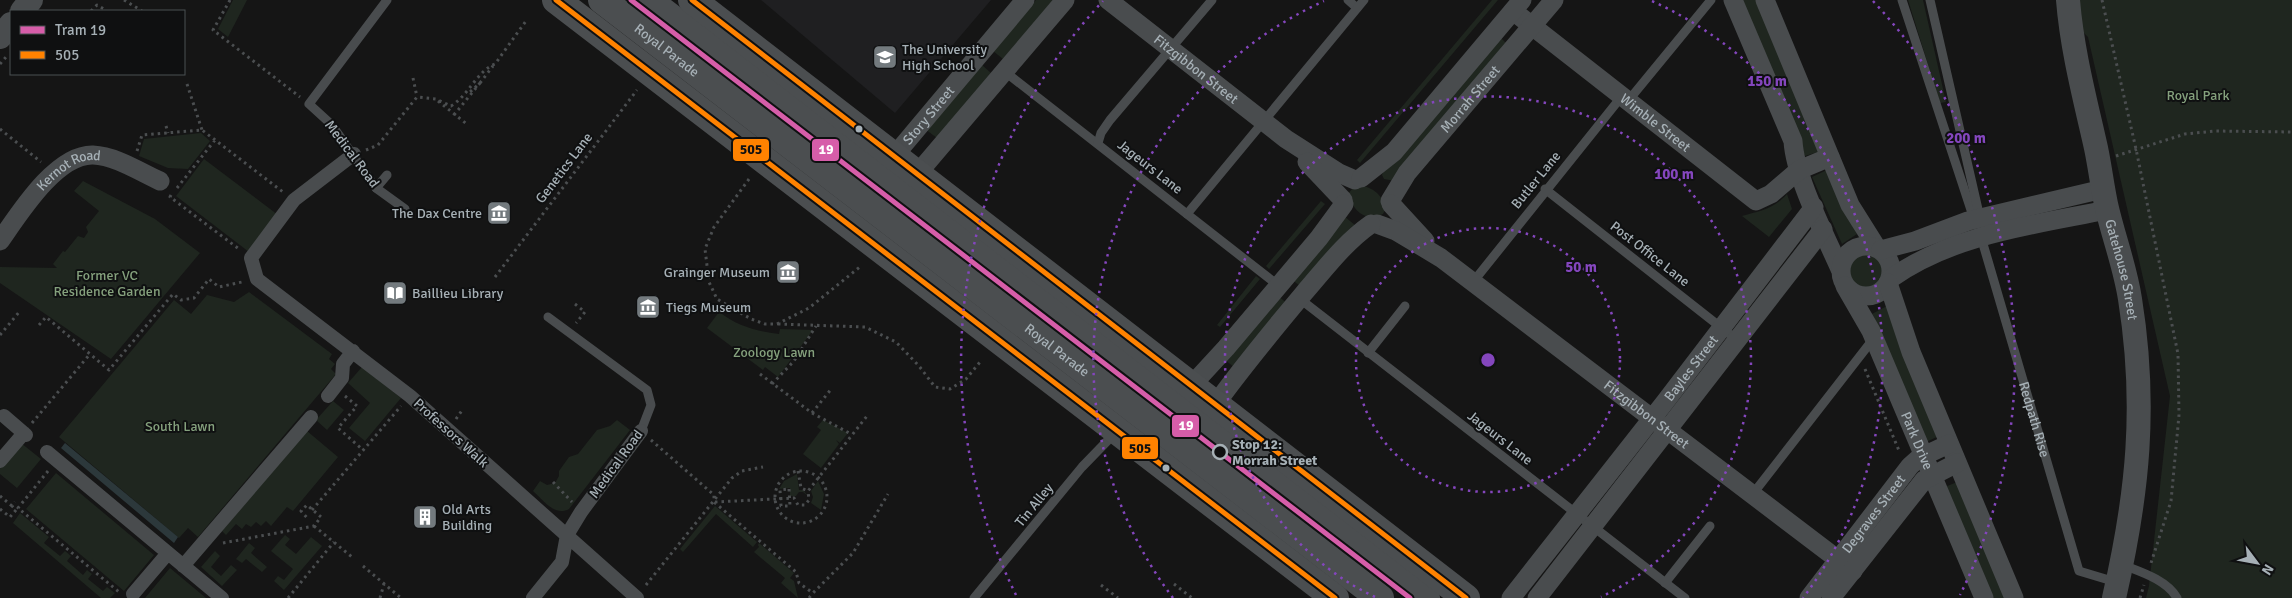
<svg xmlns="http://www.w3.org/2000/svg" width="2292" height="598" viewBox="0 0 2292 598" font-family="Signika,sans-serif">
	<style>
		.built { fill: #1f1f21 }
		.green { fill: #1f261f }
		.water { fill: #2c383b }
		.lines { fill: none; stroke-linecap: round; stroke-linejoin: round }
		.path { stroke: #4b4e50; stroke-width: 3; stroke-dasharray: 2.5 4; stroke-linecap: butt }
		.service { stroke: #494c4e; stroke-width: 9 }
		.pedestrian { stroke: #494c4e; stroke-width: 14 }
		.minor { stroke: #494c4e; stroke-width: 19 }
		.tertiary { stroke: #494c4e; stroke-width: 24 }
		.primary { stroke: #4b4e50; stroke-width: 28 }
		.bus-1-casing { stroke: #0f1011; stroke-width: 9 }
		.bus-1 { stroke: #ff8200; stroke-width: 5 }
		.tram-1-casing { stroke: #0f1011; stroke-width: 9 }
		.tram-1 { stroke: #d65da9; stroke-width: 5 }
		.ring { fill: none; stroke: #8446bd; stroke-width: 2.5; stroke-dasharray: 2.5 5 }
		.bus-dot { fill: #a6b0b6; stroke: #0f1011; stroke-width: 2 }
		.stop-dot { fill: #0f1011; stroke: #a6b0b6; stroke-width: 2.5 }
		.labels { text-anchor: middle; dominant-baseline: central; stroke-width: 4; stroke-linejoin: round; paint-order: stroke }
		.poi-label { font-size: 14px; fill: #a6b0b6; stroke: #0f1011; text-anchor: start }
		.street-label { font-size: 14px; fill: #a6b0b6; stroke: #0f1011 }
		.park-label { font-size: 14px; fill: #85a17d; stroke: #0f1011 }
		.stop-label { font-size: 14px; font-weight: bold; fill: #a6b0b6; stroke: #0f1011; text-anchor: start }
		.centre { fill: #8446bd; stroke: #0f1011; stroke-width: 2.5 }
		.ring-label { font-size: 15px; text-anchor: middle; font-weight: bold; fill: #8446bd; stroke: #0f1011; stroke-width: 4; stroke-linejoin: round; paint-order: stroke }
		.line-badge { stroke: #0f1011; stroke-width: 2 }
		.badge-label { font-size: 14px; text-anchor: middle; font-weight: bold; fill: #fff }
		.pale-badge-label { font-size: 14px; text-anchor: middle; font-weight: bold; fill: #111 }
	</style>
	<rect width="100%" height="100%" fill="#151515"/>
	<!-- built -->
	<path class="built" d="M761,0H991L895,113Z"/>
	<!-- green -->
	<path class="green" d="M233,0H247L228,37L218,29Z
		M1036,0H1053L1003,59L993,51Z
		M1492,0H1498L1360,163L1357,160Z
		M1739,0H1759L1821,151L1805,156Z
		M1908,0H1923L1946,102L1940,103Z
		M2079,0H2292V598H2146L2149,586L2170,396L2088,37L2082,31Z
		M1501,38L1507,44L1395,181L1384,179L1382,175L1384,169Z
		M982,65L991,73L937,138L925,129Z
		M201,133L210,141L188,169L168,168L139,156L144,139Z
		M204,159L278,215L249,252L176,196Z
		M1829,169L1857,234L1842,244L1812,177Z
		M83,181L155,219L200,253L111,359L0,283V267L57,268L53,264L63,251L65,252L78,236L84,238L88,232L86,227L99,211L74,191Z
		M1356,184C1371,187 1381,192 1386,208L1383,214C1366,223 1353,211 1348,194Z
		M1787,194L1792,209L1769,237L1742,216C1760,211 1774,209 1787,194Z
		M1321,201L1325,204L1269,269L1266,266Z
		M1344,216L1356,226L1303,288L1292,280Z
		M1846 272a20 20 0 1 1 40 0a20 20 0 1 1-40 0Z
		M1256,276L1260,279L1220,327L1217,325Z
		M249,292L332,354L329,359L335,364L331,369L336,374L198,537L188,528L179,538L59,437L174,300L191,314L207,295L234,302Z
		M1277,295L1289,305L1235,368L1224,359Z
		M1887,306L1941,435L1924,443L1870,315Z
		M719,312C738,326 755,331 779,334L780,329L813,330L778,377L765,367L763,370L707,328Z
		M362,367L401,398L365,441L349,428L370,403L348,383Z
		M333,401L344,410L327,430L316,420Z
		M617,420L630,430L569,509C555,517 543,500 533,491L540,481L547,485L555,483L559,476V471L569,457L578,454L597,430L610,426Z
		M823,420L848,433L840,443L836,440L839,444L821,468L803,454L821,430L817,427Z
		M307,431L338,457L293,511L287,507L271,526L266,521L261,526L256,522L251,527L246,524L242,529L236,524L226,535L222,531Z
		M21,443L41,459L17,488L0,474V468Z
		M56,473L154,555L124,591L26,509Z
		M797,474L799,490H803L808,496L803,492H799L796,496H790V488L779,489L784,481Z
		M818,481L824,494L821,510L811,503L813,497L811,491Z
		M1960,481L2009,598H1989L1942,488Z
		M715,506L757,542L753,547L716,514L683,552L680,549Z
		M20,513L49,537L44,543L60,556L65,551L71,556L67,561L83,575L87,570L92,574L88,579L103,591L107,587L115,593L110,598H101L13,523Z
		M285,535L290,539L285,545L296,554L311,537L322,546L284,590L274,581L278,576L284,580L293,569L271,551Z
		M249,543L255,548L251,553L267,567L262,572L246,559L242,563L236,559Z
		M759,543L794,573L790,578L794,581L798,598L781,583L785,578L754,552L759,547L758,545Z
		M215,551L220,556L211,567L221,576L231,565L237,570L222,586L201,567Z
		M170,568L206,598H145Z"/>
	<!-- water -->
	<path class="water" d="M65,443L178,537L174,543L61,448Z"/>
	<g class="lines">
		<!-- path -->
		<path class="path" d="M124,0L142,11
			M230,0L213,30L300,97
			M2102,0L2136,149L2178,354L2179,415L2171,501L2151,563
			M91,11L97,5L104,9L102,11
			M0,64L6,57
			M413,78L417,97
			M480,83L493,66
			M187,84L202,130
			M438,101L468,125
			M454,115L480,83L470,92
			M166,126L168,133
			M0,129L41,162
			M366,150L378,145L417,97L436,99L451,106C469,95 477,71 495,64L526,21
			M137,151L142,135L202,130L283,192
			M2116,156L2185,134L2215,131L2292,132
			M749,179L714,227L705,249L709,282L717,299L751,319L765,324H777L809,308L861,266
			M177,188L215,140
			M171,195L170,197L239,249
			M495,277L637,90
			M575,304L585,312L576,323
			M778,324L865,327L896,342L919,366L935,387L950,389L966,379L980,362
			M39,325L46,317L109,370L173,294L181,300L194,298L209,279L219,287L242,282
			M0,335L20,311
			M1865,369L1900,453
			M760,374L812,413L832,388
			M772,384L794,361L816,326
			M345,396L357,406L338,428L363,450
			M812,413L851,434
			M456,419L463,409
			M32,423L90,354
			M651,440L714,495V502L796,572L799,583L813,593L853,553L888,494
			M775 497a26 26 0 1 1 52 0a26 26 0 1 1-52 0Z
			M48,471L18,508L119,592
			M798,471L801,488L808,491
			M553,482L572,502
			M789,489L790,506H781L780,490Z
			M0,496L12,506
			M715,502L794,498L798,505H805L809,500L808,491L867,416
			M0,509L10,517L16,510L12,506L15,502
			M312,510L401,406
			M314,526L352,557
			M223,543L314,526L321,517L307,505L301,511L309,520
			M363,566L401,598
			M1174,584L1192,598
			M646,585L732,478L742,471L763,467
			M1101,585L1118,598
			M288,598L334,542
			M380,598L384,584
			M809,598L813,593
			M2140,598L2144,585"/>
		<!-- service -->
		<g class="service">
			<path d="M387,0L309,104L332,125L376,188L405,209"/>
			<path d="M1348,0L1357,8"/>
			<path d="M1902,0L1974,219"/>
			<path d="M1930,0L1980,218"/>
			<path d="M1004,71L1279,286"/>
			<path d="M1628,101L1711,0"/>
			<path d="M1098,143L1101,133L1110,120L1212,0"/>
			<path d="M376,188L387,175"/>
			<path d="M1545,189L1737,340"/>
			<path d="M1187,214L1364,0"/>
			<path id="s1" d="M1981,237L2079,571L2109,580"/>
			<path d="M1473,282L1622,96"/>
			<path d="M1300,299L1685,598"/>
			<path d="M548,317L647,390L651,405L641,431"/>
			<path d="M1368,353L1405,306"/>
			<path d="M1752,495L1874,338"/>
			<path d="M2123,565C2141,572 2167,580 2177,598"/>
			<path d="M1665,583L1710,526"/>
			<path d="M974,598L1082,467L1115,433"/>
		</g>
		<!-- pedestrian -->
		<path class="pedestrian" d="M354,154L294,200L251,258L257,279L410,396L637,598
			M328,396L342,378L343,364L353,351
			M4,416L26,435
			M47,452L222,598
			M0,461L24,433
			M183,566L311,417
			M133,594L168,553
			M533,598L562,562L567,535L581,512L641,431"/>
		<!-- minor -->
		<g class="minor">
			<path id="s2" d="M1108,0L1286,139L1339,173L1355,180"/>
			<path d="M1733,0L1793,141C1795,177 1825,235 1840,269"/>
			<path d="M1765,0L1850,205L1877,248"/>
			<path id="s3" d="M1513,11L1756,201L1771,194L1799,170L1830,157"/>
			<path id="s4" d="M895,155L1025,0"/>
			<path d="M1307,162L1343,200"/>
			<path d="M918,173L1065,0"/>
			<path d="M1361,178L1394,152L1522,0"/>
			<path id="s5" d="M1390,201L1407,173L1554,0"/>
			<path d="M1391,204L1425,241"/>
			<path id="s6" d="M1377,224L1396,231L1441,258L1853,571"/>
			<path id="s7" d="M0,241C19,214 56,154 93,155C116,156 140,172 160,181"/>
			<circle cx="1866" cy="271" r="25"/>
			<path d="M1881,250L1915,241L1968,221L2103,189"/>
			<path d="M1890,279C1953,234 2033,225 2107,210"/>
			<path d="M1888,283L1911,352L2014,598"/>
			<path id="s8" d="M1845,286L1871,331L1984,598"/>
			<path d="M1191,386L1226,348L1319,238L1344,204"/>
			<path d="M1215,405C1243,366 1273,330 1304,293C1325,269 1344,243 1371,224"/>
			<path id="s9" d="M1511,598L1665,402L1814,207"/>
			<path d="M1537,598L1823,229"/>
			<path id="s10" d="M1809,598L1910,466L1919,458L1949,444"/>
			<path d="M1831,598L1924,480L1957,463"/>
		</g>
		<!-- tertiary -->
		<g class="tertiary">
			<path id="s11" d="M2068,0C2072,50 2085,99 2096,148C2100,167 2102,185 2106,204C2113,236 2125,266 2130,299C2147,405 2138,494 2114,598"/>
			<path d="M22,11L31,0"/>
			<path d="M0,37L11,24"/>
		</g>
		<!-- primary -->
		<g class="primary">
			<path d="M556,0L1335,598"/>
			<path id="s12" d="M602,0L1380,598"/>
			<path d="M648,0L1426,598"/>
			<path d="M692,0L1466,598"/>
		</g>
		<defs>
			<path id="bus-1" d="M556,0L1335,598
				M692,0L1466,598"/>
		</defs>
		<!-- bus-1 casing -->
		<use href="#bus-1" class="bus-1-casing"/>
		<!-- bus-1 -->
		<use href="#bus-1" class="bus-1"/>
		<defs>
			<path id="tram-1" d="M631,0L1410,598"/>
		</defs>
		<!-- tram-1 casing -->
		<use href="#tram-1" class="tram-1-casing"/>
		<!-- tram-1 -->
		<use href="#tram-1" class="tram-1"/>
	</g>
	<!-- distance rings -->
	<g class="ring">
		<circle cx="1488" cy="360" r="132"/>
		<path d="M1375 597A263 263 0 1 1 1601 597"/>
		<path d="M1173 598A395 395 0 0 1 1324 1M1652 1A395 395 0 0 1 1803 598"/>
		<path d="M1016 595A527 527 0 0 1 1103 1M1873 1A527 527 0 0 1 1960 595"/>
	</g>
	<!-- icons -->
	<defs>
		<symbol id="school-square" viewBox="-11 -11 22 22"><rect x="-9" y="-9" width="18" height="18" rx="4" fill="#737a7e" stroke="#0f1011"/><path d="M0-5L7-2L0 1L-7-2ZM-4 1L0 2.5L4 1V4Q0 6-4 4Z" fill="#fff"/></symbol>
		<symbol id="museum-square" viewBox="-11 -11 22 22"><rect x="-9" y="-9" width="18" height="18" rx="4" fill="#737a7e" stroke="#0f1011"/><path d="M0-6L6-3V-2H-6V-3ZM-5-1h2V3h-2ZM-1-1h2V3h-2ZM3-1h2V3H3ZM-6 4H6V6H-6Z" fill="#fff"/></symbol>
		<symbol id="library-square" viewBox="-11 -11 22 22"><rect x="-9" y="-9" width="18" height="18" rx="4" fill="#737a7e" stroke="#0f1011"/><path d="M-6-4Q-3-5.5-.7-3.5V5Q-3 3-6 4ZM6-4Q3-5.5 .7-3.5V5Q3 3 6 4Z" fill="#fff"/></symbol>
		<symbol id="building-square" viewBox="-11 -11 22 22"><rect x="-9" y="-9" width="18" height="18" rx="4" fill="#737a7e" stroke="#0f1011"/><path d="M-4-6H4V6H1V3H-1V6H-4ZM-2.5-4.3h1.7v1.8h-1.7ZM.8-4.3h1.7v1.8H.8ZM-2.5-1h1.7V.8h-1.7ZM.8-1h1.7V.8H.8Z" fill="#fff"/></symbol>
	</defs>
	<g fill-rule="evenodd">
		<use href="#school-square" x="871" y="43" width="28" height="28"/>
		<use href="#museum-square" x="485" y="199" width="28" height="28"/>
		<use href="#museum-square" x="774" y="258" width="28" height="28"/>
		<use href="#library-square" x="381" y="279" width="28" height="28"/>
		<use href="#museum-square" x="634" y="293" width="28" height="28"/>
		<use href="#building-square" x="411" y="503" width="28" height="28"/>
	</g>
	<!-- markers -->
	<g class="bus-dot">
		<circle cx="859" cy="129" r="4.5"/>
		<circle cx="1166" cy="468" r="4.5"/>
	</g>
	<circle class="stop-dot" cx="1220" cy="452" r="7"/>
	<g class="labels">
		<!-- poi labels -->
		<g class="poi-label">
			<text x="902" y="49">The University<tspan x="902" dy="16">High School</tspan></text>
			<text x="482" y="213" text-anchor="end">The Dax Centre</text>
			<text x="770" y="272" text-anchor="end">Grainger Museum</text>
			<text x="412" y="293">Baillieu Library</text>
			<text x="666" y="307">Tiegs Museum</text>
			<text x="442" y="509">Old Arts<tspan x="442" dy="16">Building</tspan></text>
		</g>
		<!-- street labels -->
		<g class="street-label">
			<text stroke="none"><textPath href="#s12" startOffset="82">Royal Parade</textPath></text>
			<text stroke="none"><textPath href="#s2" startOffset="112">Fitzgibbon Street</textPath></text>
			<text stroke="none"><textPath href="#s5" startOffset="130">Morrah Street</textPath></text>
			<text stroke="none"><textPath href="#s4" startOffset="52">Story Street</textPath></text>
			<text stroke="none"><textPath href="#s3" startOffset="181">Wimble Street</textPath></text>
			<text transform="translate(352 154) rotate(53)">Medical Road</text>
			<text transform="translate(1150 167) rotate(38)">Jageurs Lane</text>
			<text transform="translate(564 168) rotate(-53)">Genetics Lane</text>
			<text stroke="none"><textPath href="#s7" startOffset="102">Kernot Road</textPath></text>
			<text transform="translate(1536 180) rotate(-51)">Butler Lane</text>
			<text transform="translate(1650 254) rotate(38)">Post Office Lane</text>
			<text stroke="none"><textPath href="#s11" startOffset="275">Gatehouse Street</textPath></text>
			<text stroke="none"><textPath href="#s12" startOffset="574">Royal Parade</textPath></text>
			<text stroke="none"><textPath href="#s9" startOffset="292">Bayles Street</textPath></text>
			<text stroke="none"><textPath href="#s6" startOffset="331">Fitzgibbon Street</textPath></text>
			<text stroke="none"><textPath href="#s1" startOffset="190">Redpath Rise</textPath></text>
			<text transform="translate(451 433) rotate(42)">Professors Walk</text>
			<text transform="translate(1500 438) rotate(38)">Jageurs Lane</text>
			<text stroke="none"><textPath href="#s8" startOffset="171">Park Drive</textPath></text>
			<text transform="translate(616 464) rotate(-54)">Medical Road</text>
			<text transform="translate(1034 505) rotate(-51)">Tin Alley</text>
			<text stroke="none"><textPath href="#s10" startOffset="106">Degraves Street</textPath></text>
		</g>
		<!-- park labels -->
		<g class="park-label">
			<text x="2198" y="95">Royal Park</text>
			<text x="107" y="275">Former VC<tspan x="107" dy="16">Residence Garden</tspan></text>
			<text x="774" y="352">Zoology Lawn</text>
			<text x="180" y="426">South Lawn</text>
		</g>
		<!-- stop labels -->
		<g class="stop-label">
			<text x="1232" y="444">Stop 12:<tspan x="1232" dy="16">Morrah Street</tspan></text>
		</g>
	</g>
	<circle cx="1488" cy="360" r="8" class="centre"/>
	<g class="ring-label">
		<text x="1767" y="86">150 m</text>
		<text x="1966" y="143">200 m</text>
		<text x="1674" y="179">100 m</text>
		<text x="1581" y="272">50 m</text>
	</g>
	<g class="line-badge">
		<rect x="732" y="138" width="38" height="24" rx="5" fill="#ff8200"/>
		<rect x="811" y="138" width="29" height="24" rx="5" fill="#d65da9"/>
		<rect x="1171" y="414" width="29" height="24" rx="5" fill="#d65da9"/>
		<rect x="1121" y="436" width="38" height="24" rx="5" fill="#ff8200"/>
	</g>
	<g class="badge-label">
		<text x="826" y="154">19</text>
		<text x="1186" y="430">19</text>
	</g>
	<g class="pale-badge-label">
		<text x="751" y="154">505</text>
		<text x="1140" y="453">505</text>
	</g>
	<!-- legend -->
	<rect x="10" y="10" width="175" height="65" fill="#0f1011" stroke="#4b5053"/>
	<rect x="20" y="26" width="25" height="8" fill="#d65da9" stroke="#4b5053"/>
	<text x="55" y="35" font-size="15" fill="#a6b0b6">Tram 19</text>
	<rect x="20" y="51" width="25" height="8" fill="#ff8200" stroke="#4b5053"/>
	<text x="55" y="60" font-size="15" fill="#a6b0b6">505</text>
	<!-- north arrow -->
	<g transform="translate(2257 563) rotate(122)" stroke="#0f1011" stroke-width="4" paint-order="stroke">
	<path d="M0-4L9 19L0 12L-9 19Z" fill="#a6b0b6"/>
	<text y="-8" font-size="14" font-weight="bold" text-anchor="middle" fill="#a6b0b6">N</text>
	</g>
</svg>
